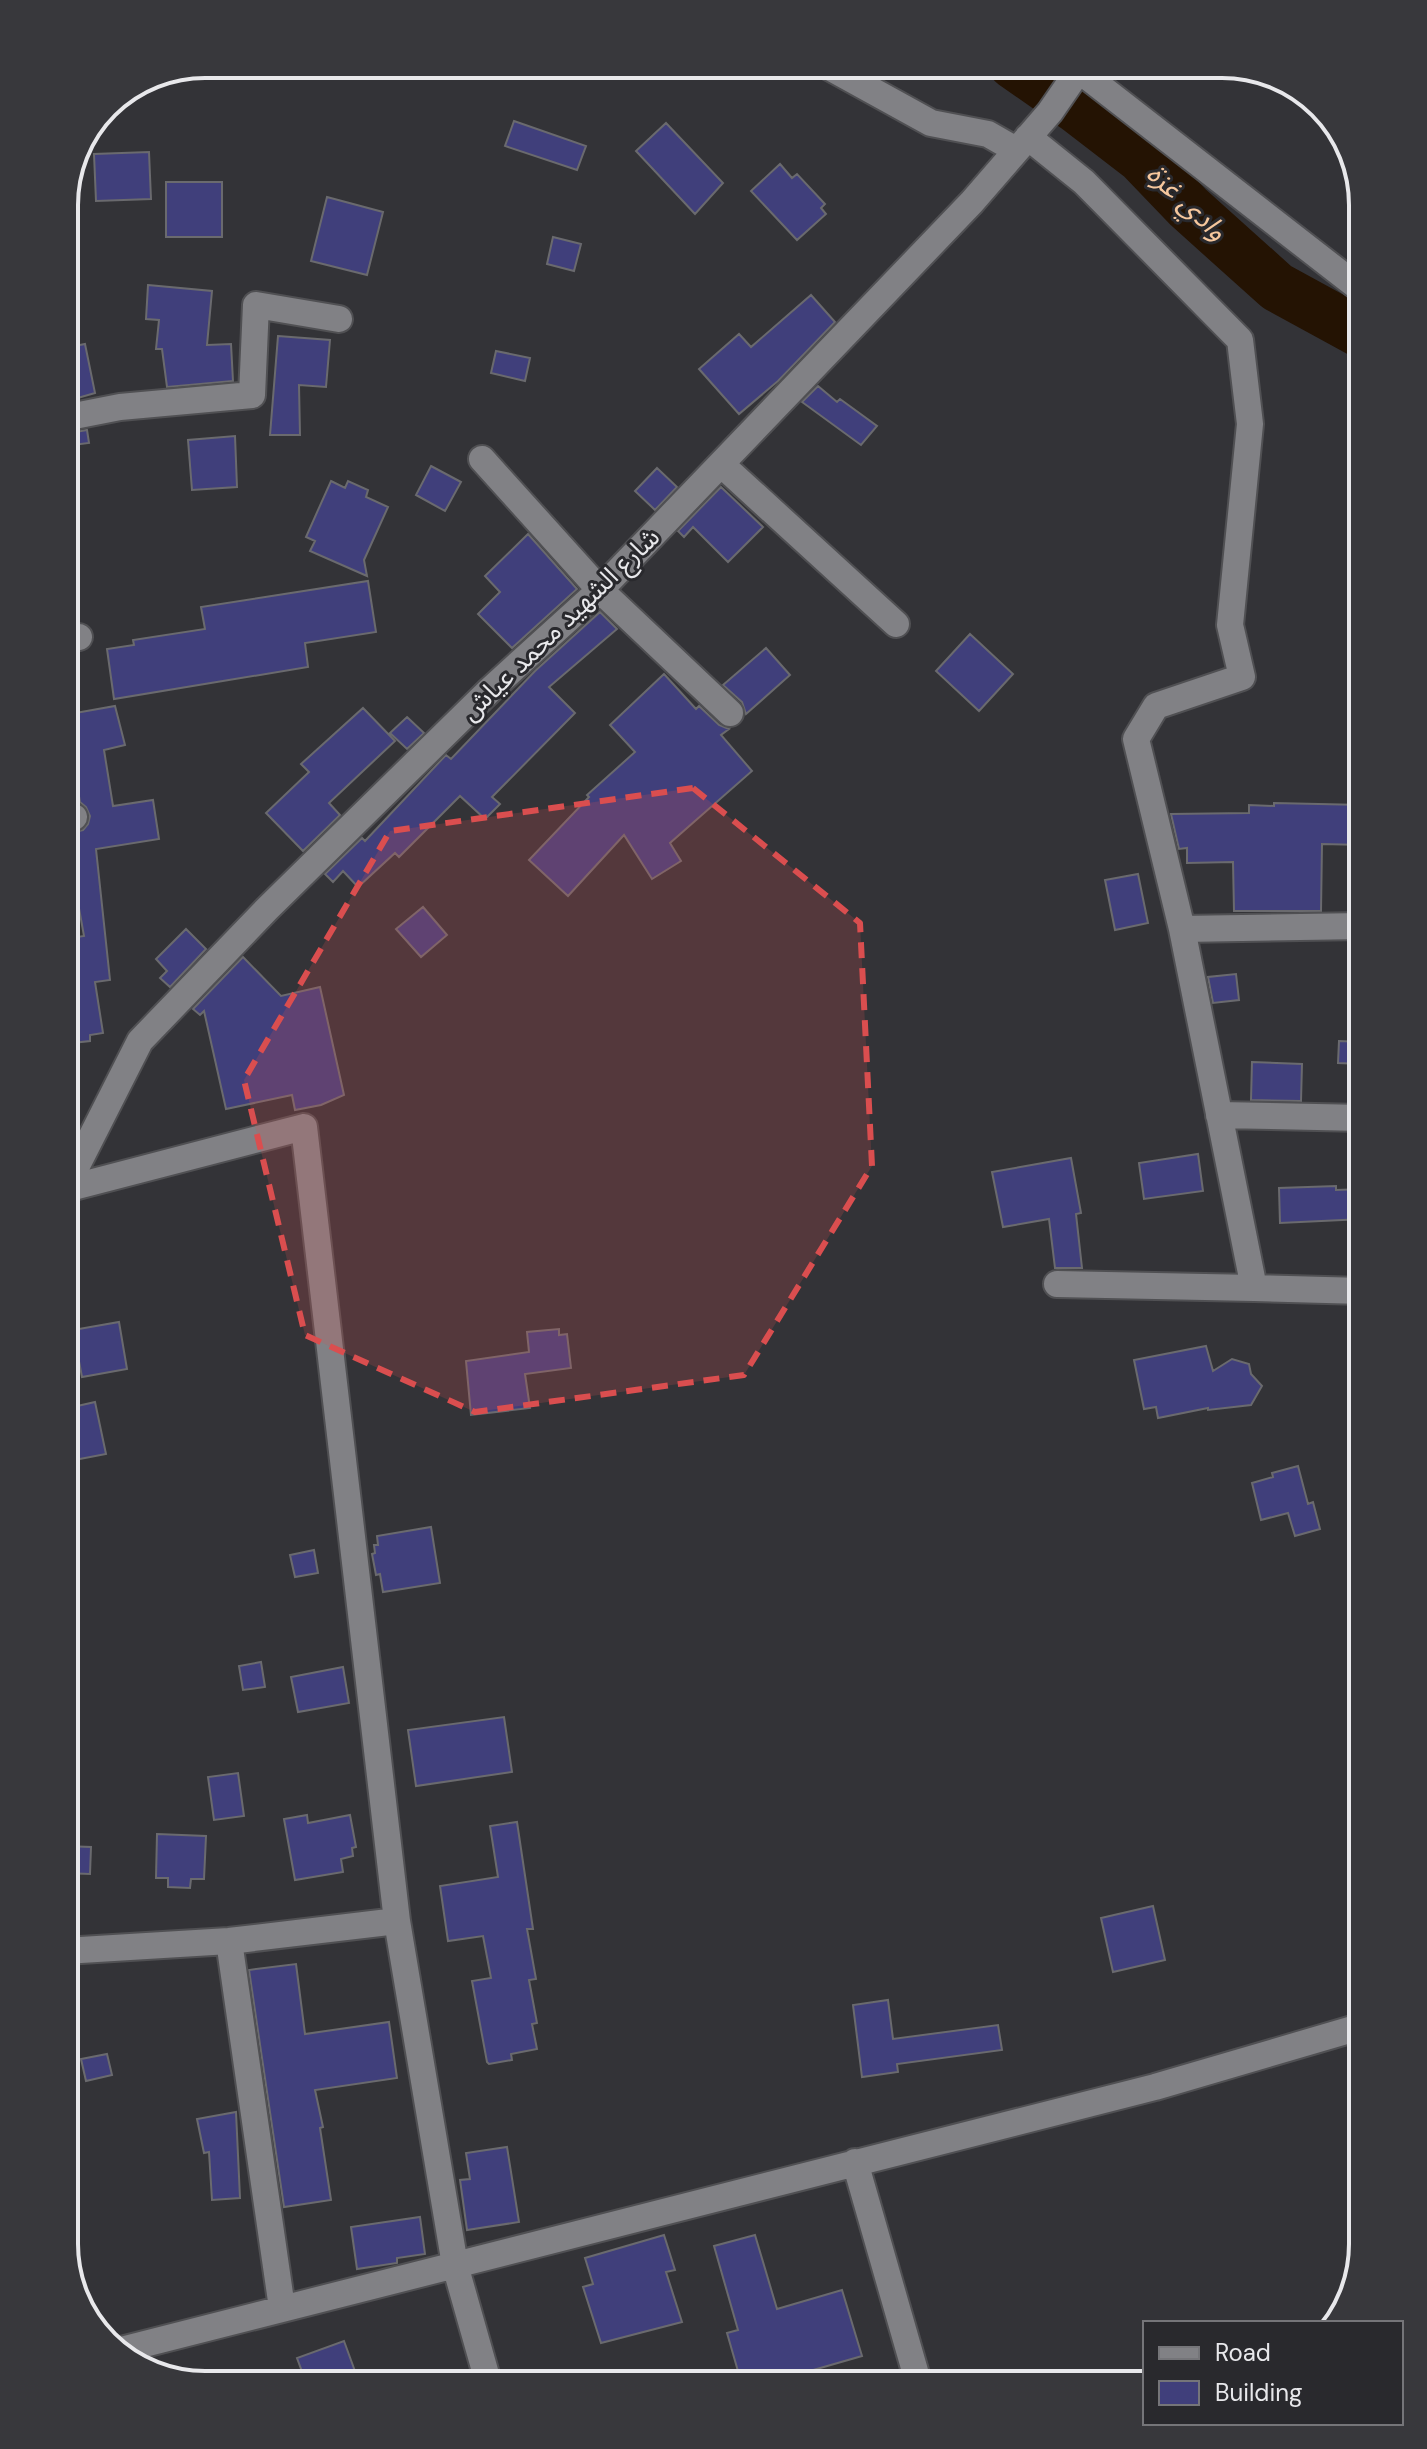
<svg xmlns="http://www.w3.org/2000/svg" width="1427" height="2449" viewBox="0 0 1427 2449" font-family="'DM Sans','Noto Sans Arabic',sans-serif">
	<style>
		.lines { fill: none; stroke-linecap: round; stroke-linejoin: round }
		.river { stroke: #241303; stroke-width: 50 }
		.building { fill: #403f7b; stroke: #6a6a6e; stroke-width: 2 }
		.street-casing { stroke: #505053; stroke-width: 30 }
		.street { stroke: #818185; stroke-width: 26 }
		.marked { fill: #da4e4f; fill-opacity: 0.2; stroke: #da4e4f; stroke-width: 6; stroke-dasharray: 16 10; stroke-linejoin: round }
		.labels { text-anchor: middle; dominant-baseline: central; stroke-width: 6; stroke-linejoin: round; paint-order: stroke }
		.street-label { font-size: 26px; fill: #e8e8eb; stroke: #29292d }
		.water-label { font-size: 28px; font-style: italic; fill: #f6c79d; stroke: #29292d }
		.rim { fill: none; stroke: #e8e8eb; stroke-width: 4 }
	</style>
	<rect width="100%" height="100%" fill="#333337"/>
	<g class="lines">
		<!-- river -->
		<path class="river" d="M1013,64L1076,108L1141,158L1188,207L1277,287L1363,334"/>
	</g>
	<!-- building -->
	<path class="building" d="M514,121L586,146L577,170L505,146Z
		M666,123L723,183L695,214L636,151Z
		M149,152L151,199L96,201L94,154Z
		M780,164L792,178L797,174L825,204L821,208L826,214L797,240L751,191Z
		M166,182H222V237H166Z
		M327,197L383,212L367,275L311,261Z
		M553,237L581,244L574,271L547,264Z
		M148,285L212,291L207,345L231,344L233,381L167,387L162,349H156L159,320L146,319Z
		M811,295L835,322L778,381L739,414L699,369L739,334L751,347Z
		M278,336L330,340L326,387L299,385L300,435H270Z
		M85,344L95,393L64,402V348Z
		M496,351L530,358L525,381L491,373Z
		M818,386L837,402L840,399L877,426L861,445L802,402Z
		M87,430L89,443L64,446V434Z
		M235,436L237,487L192,490L188,440Z
		M431,466L461,482L445,511L416,495Z
		M657,468L677,487L655,510L635,491Z
		M331,481L345,488L348,481L368,490L366,497L388,507L364,560L367,576L310,551L315,541L306,537Z
		M721,487L763,527L728,562L693,527L684,537L678,531Z
		M528,534L577,589L512,648L478,614L500,592L485,576Z
		M368,581L376,632L305,643L308,667L114,699L107,649L134,645L133,640L205,629L201,607Z
		M600,612L617,629L549,687L575,713L492,797L500,804L485,819L460,796L399,857L395,853L358,887L343,871L333,882L325,874L362,838L365,841L446,755L451,759L535,671Z
		M970,634L1013,674L979,711L936,671Z
		M766,648L790,675L746,714L742,702L723,685Z
		M664,674L696,709L699,706L719,725L729,729L721,735L752,771L670,843L681,861L652,879L624,835L568,896L529,860L589,797L587,795L635,752L610,725Z
		M115,706L125,745L104,750L113,806L153,800L159,839L96,849L110,980L95,982L103,1033L90,1035V1041L64,1044V939L84,936L73,875L64,876V834L83,830L88,824L90,816L86,807L80,802L75,774L64,776V715Z
		M363,708L395,741L329,803L340,815L303,851L266,813L309,772L301,764Z
		M407,717L424,733L407,749L390,733Z
		M1274,803L1363,805V845L1322,844L1321,911H1234L1233,862L1187,863V848L1179,849L1171,814L1249,813V805L1274,806Z
		M1138,874L1148,923L1115,930L1105,880Z
		M423,907L447,935L421,957L396,929Z
		M186,929L206,949L170,987L160,978L167,971L156,959Z
		M243,957L281,996L320,987L344,1095L321,1105L295,1110L292,1095L226,1109L204,1011L200,1015L193,1009Z
		M1236,974L1239,1000L1213,1003L1208,977Z
		M1339,1041L1362,1042L1361,1064L1338,1063Z
		M1252,1062L1302,1064L1301,1101L1251,1100Z
		M1198,1154L1203,1191L1144,1199L1139,1163Z
		M1071,1158L1081,1213L1076,1214L1082,1268H1055L1049,1219L1003,1227L992,1172Z
		M1336,1186V1190L1363,1189V1219L1280,1223L1279,1188Z
		M119,1322L127,1369L82,1377L73,1330Z
		M559,1329V1335L567,1334L571,1368L525,1374L530,1408L471,1415L466,1361L529,1352L527,1332Z
		M1206,1346L1213,1371L1232,1359L1249,1364L1251,1374L1262,1386L1251,1405L1208,1410V1408L1158,1418L1156,1407L1144,1409L1134,1360Z
		M95,1402L106,1454L64,1462V1409Z
		M1298,1466L1308,1504L1313,1502L1320,1529L1295,1536L1288,1513L1261,1520L1252,1483L1273,1477L1272,1473Z
		M431,1527L440,1583L383,1592L380,1574L376,1575L372,1554L375,1553L374,1545H378L377,1536Z
		M314,1550L318,1573L295,1577L290,1555Z
		M261,1662L265,1687L243,1690L239,1666Z
		M343,1667L349,1703L298,1712L291,1677Z
		M504,1717L512,1772L416,1786L408,1730Z
		M238,1773L244,1816L214,1820L208,1777Z
		M307,1815L308,1823L350,1815L356,1847L352,1848L353,1856L341,1859L343,1872L295,1880L284,1819Z
		M517,1822L533,1929H527L536,1979L529,1980L537,2023L532,2024L537,2049L511,2054L512,2060L489,2064L487,2062L472,1981L491,1978L483,1936L448,1941L440,1886L498,1877L490,1826Z
		M157,1834L206,1836L204,1879H191L190,1888L168,1887V1878H156Z
		M64,1846L91,1847L90,1874L64,1873Z
		M1153,1906L1165,1960L1113,1972L1101,1918Z
		M296,1964L305,2034L389,2022L397,2078L315,2090L323,2127L320,2128L331,2200L284,2207L249,1970Z
		M888,2000L893,2039L998,2025L1002,2050L897,2064L898,2072L862,2077L853,2005Z
		M107,2054L112,2075L86,2081L81,2059Z
		M236,2112L240,2198L212,2200L209,2152L204,2153L197,2119Z
		M507,2147L519,2222L467,2230L460,2180L470,2179L466,2153Z
		M420,2217L425,2254L397,2258V2263L357,2269L351,2227Z
		M664,2235L675,2270L666,2272L682,2322L601,2343L583,2287L593,2284L585,2258Z
		M755,2235L777,2309L842,2290L862,2356L789,2377L791,2385H742L727,2333L738,2330L714,2246Z
		M344,2341L360,2385H307L297,2358Z"/>
	<g class="lines">
		<defs>
			<path id="street" d="M824,64L931,123L988,134L1016,150
				M1071,64L1363,291
				M1028,137L1084,182L1240,340L1250,424L1230,625L1242,677L1156,706L1136,739L1182,929L1254,1288L1363,1291
				M64,418L120,407L252,395L256,305L339,319
				M482,459L600,590L730,713
				M721,464L896,624
				M64,640L79,637
				M64,818L74,817
				M1182,929L1363,926
				M1219,1115L1363,1118
				M64,1191L140,1041L267,909L490,690L600,590L972,202L1050,112L1079,70
				M1057,1284L1254,1288
				M397,1921L455,2265L489,2385
				M229,1941L282,2308
				M64,1951L229,1941L397,1921L304,1127L66,1189
				M855,2162L919,2385
				M117,2351L1155,2087L1363,2026"/>
		</defs>
		<!-- street casing -->
		<use href="#street" class="street-casing"/>
		<!-- street -->
		<use href="#street" class="street"/>
	</g>
	<!-- marked area -->
	<path class="marked" d="M693,788L860,923L872,1166L744,1375L475,1412L305,1335L244,1080L390,831Z"/>
	<g class="labels">
		<!-- street labels -->
		<g class="street-label">
			<text transform="translate(560 624) rotate(-44)">شارع الشهيد محمد عياش</text>
		</g>
		<!-- water labels -->
		<g class="water-label">
			<text transform="translate(1187 202) rotate(43)">وادي غزة</text>
		</g>
	</g>
	<!-- crop -->
	<path d="M0 0H1427V2449H0ZM205 78H1222A127 127 0 0 1 1349 205V2244A127 127 0 0 1 1222 2371H205A127 127 0 0 1 78 2244V205A127 127 0 0 1 205 78Z" fill="#38383c" fill-rule="evenodd"/>
	<path class="rim" d="M205 78H1222A127 127 0 0 1 1349 205V2244A127 127 0 0 1 1222 2371H205A127 127 0 0 1 78 2244V205A127 127 0 0 1 205 78Z"/>
	<!-- legend -->
	<rect x="1143" y="2321" width="260" height="104" fill="#29292d" stroke="#757579" stroke-width="2"/>
	<rect x="1159" y="2347" width="40" height="12" fill="#818185" stroke="#757579" stroke-width="2"/>
	<text x="1215" y="2361" font-size="24" fill="#e8e8eb">Road</text>
	<rect x="1159" y="2381" width="40" height="24" fill="#403f7b" stroke="#757579" stroke-width="2"/>
	<text x="1215" y="2401" font-size="24" fill="#e8e8eb">Building</text>
</svg>
